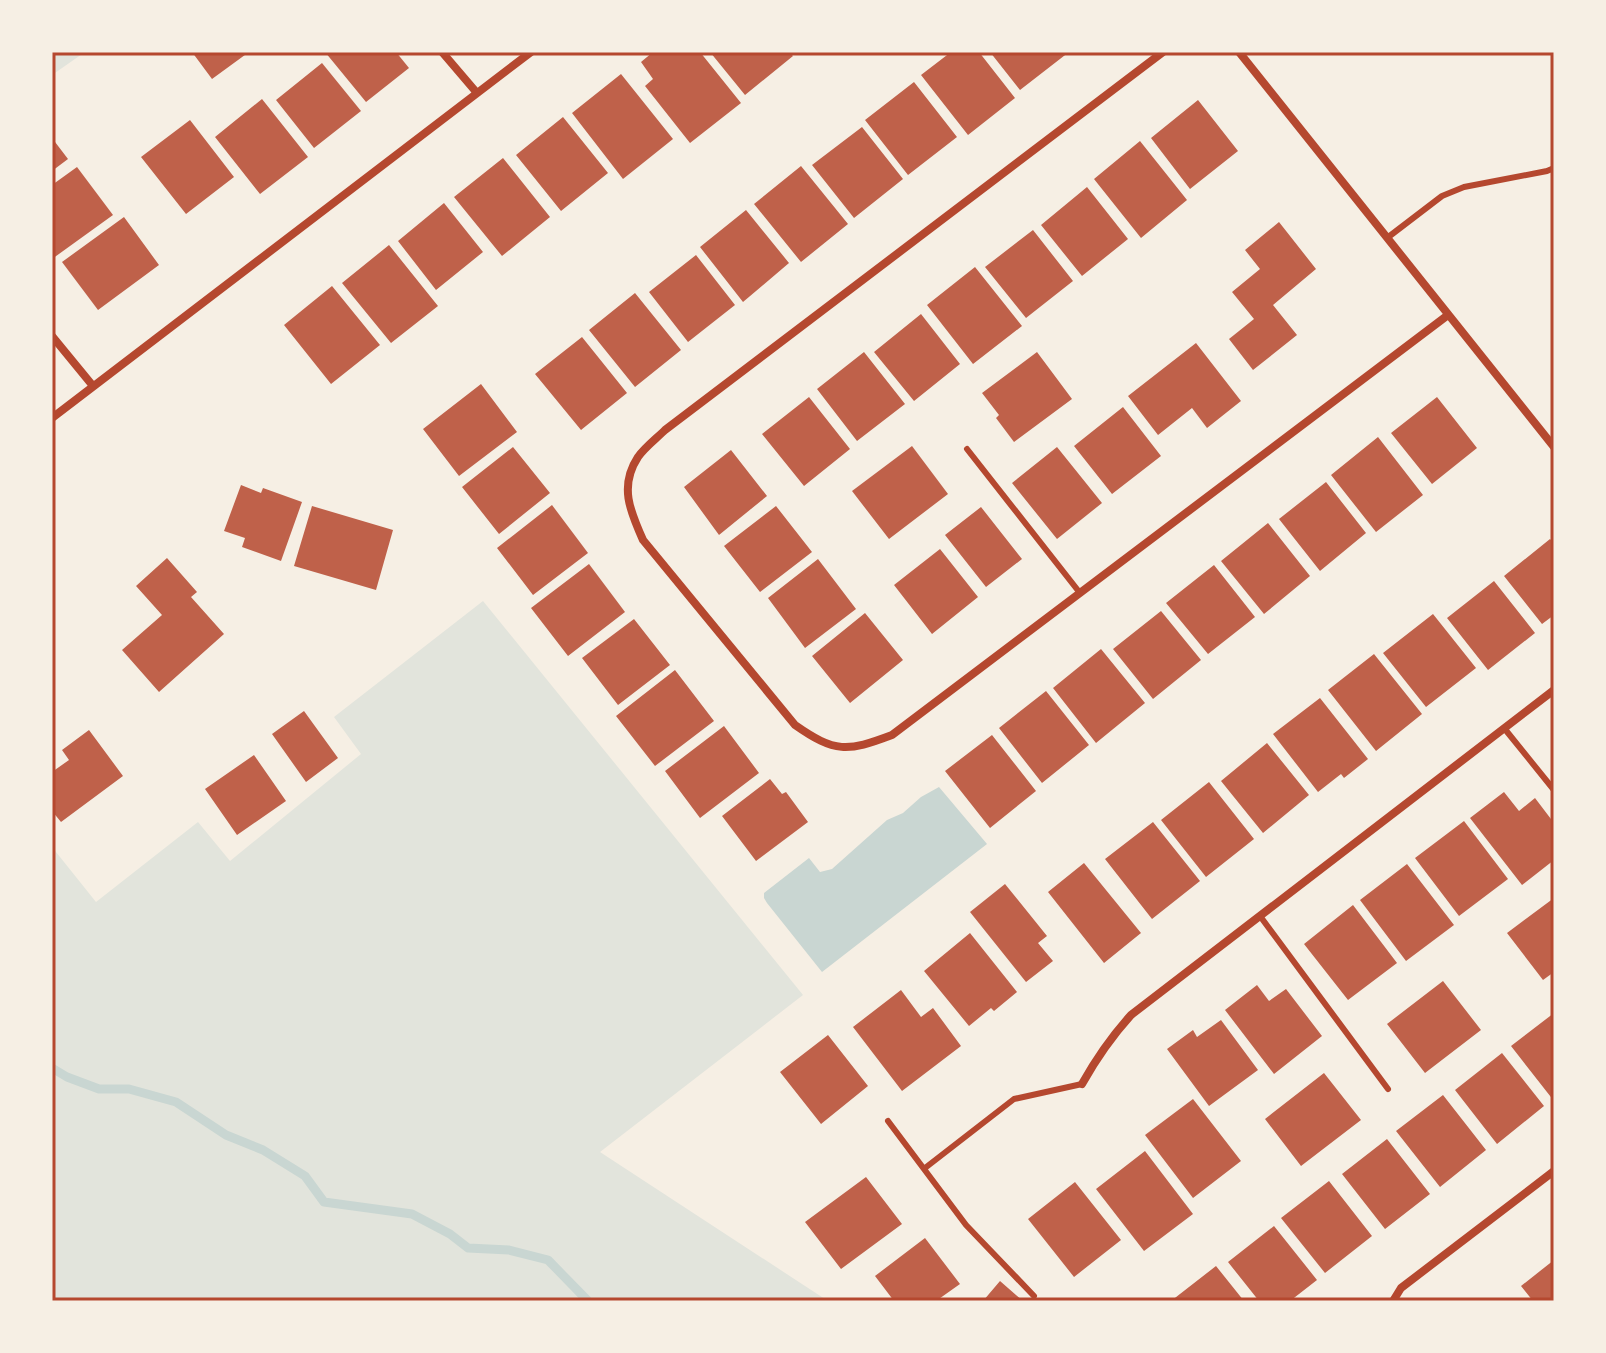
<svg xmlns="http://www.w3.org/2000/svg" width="1606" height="1353" viewBox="0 0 1606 1353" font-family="'PT Sans',sans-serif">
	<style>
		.green { fill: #e2e4dc }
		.water { fill: #c9d6d2 }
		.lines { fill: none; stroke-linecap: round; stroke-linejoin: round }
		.stream { stroke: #c9d6d2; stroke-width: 9 }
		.building { fill: #bf614a }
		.service { stroke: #b5482f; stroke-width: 6 }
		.minor { stroke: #b5482f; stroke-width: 8 }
		.neatline { fill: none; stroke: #b5482f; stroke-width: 3 }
	</style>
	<rect width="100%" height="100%" fill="#f6efe4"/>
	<!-- green -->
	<path class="green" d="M52,52H85L52,75Z
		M483,601L803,995L600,1152L828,1301H52V847L96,902L198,822L230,861L361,754L334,717Z"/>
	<!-- water -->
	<path class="water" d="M939,787L987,844L822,972L767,903L764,898V893L809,858L820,872L832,869L887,820L903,813L921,797Z"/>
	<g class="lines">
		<!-- stream -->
		<path class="stream" d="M52,1068L67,1077L99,1089H129L176,1102L226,1135L263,1150L305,1176L324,1202L412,1214L450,1234L468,1248L509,1250L548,1260L588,1301"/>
	</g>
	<!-- building -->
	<path class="building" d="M192,52H249L212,79Z
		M325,52H396L409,68L366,102Z
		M653,52H700L741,103L690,143L645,86L653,79L641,62Z
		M710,52H789L793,56L745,95Z
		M951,52H979L1015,98L968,135L921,75Z
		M990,52H1069L1020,90Z
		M322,63L361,111L314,148L276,100Z
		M621,74L673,139L623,179L572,113Z
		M914,82L957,137L908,175L865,120Z
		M262,99L308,157L260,194L215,137Z
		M1198,100L1238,151L1190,189L1151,138Z
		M563,117L608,173L561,211L516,155Z
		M190,120L234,177L186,214L141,157Z
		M862,127L903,179L854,218L812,165Z
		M52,138L68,159L52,171Z
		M1140,141L1187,200L1141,238L1094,179Z
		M503,158L550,217L502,256L454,197Z
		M801,166L848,224L801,262L754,204Z
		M77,167L113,215L52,259V185Z
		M1087,187L1128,239L1082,276L1041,225Z
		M444,203L483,252L436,290L398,241Z
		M746,210L789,263L743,302L700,247Z
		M124,217L159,265L98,310L62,262Z
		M1279,222L1316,269L1273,305L1297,335L1253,370L1229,339L1254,319L1232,292L1260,269L1245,250Z
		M1033,230L1073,281L1026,318L985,267Z
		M389,245L438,306L391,343L342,283Z
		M696,255L735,305L688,342L649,292Z
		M975,267L1022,326L973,364L927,305Z
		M332,286L380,345L331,384L284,325Z
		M635,293L681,350L635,387L589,330Z
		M921,314L960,364L914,401L874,352Z
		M582,337L627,393L581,430L535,374Z
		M1196,343L1241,401L1207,428L1192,408L1158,435L1128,396Z
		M864,352L905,404L857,441L817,389Z
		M1037,352L1072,399L1014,442L996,418L999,415L982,393Z
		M481,384L517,432L459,476L423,429Z
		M809,397L850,449L804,486L762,434Z
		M1437,397L1477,448L1432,484L1391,433Z
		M1123,407L1161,456L1112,494L1074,446Z
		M1378,437L1423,495L1376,532L1331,475Z
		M912,446L948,494L889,539L852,491Z
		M513,447L550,493L499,534L462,487Z
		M1057,447L1102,503L1057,539L1012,483Z
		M731,450L767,496L719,535L684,487Z
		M1326,482L1366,533L1320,571L1279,519Z
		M241,485L261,493L263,488L302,502L281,561L242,547L245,538L224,531Z
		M552,505L588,553L533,595L497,548Z
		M312,506L393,530L376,590L294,566Z
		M776,506L812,552L760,592L724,546Z
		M981,507L1022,559L986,587L945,535Z
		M1268,523L1310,576L1264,614L1221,561Z
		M1550,539L1554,543V615L1542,624L1504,576Z
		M940,549L978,597L932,634L894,585Z
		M167,558L197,592L191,597L224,634L159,692L122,650L162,615L136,586Z
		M818,559L856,609L805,648L768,598Z
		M589,564L625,612L568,656L531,608Z
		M1214,565L1255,617L1208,654L1166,603Z
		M1494,581L1535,633L1488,670L1447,618Z
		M1161,611L1201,660L1153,699L1113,649Z
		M865,613L903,660L850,703L812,656Z
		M1433,614L1476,668L1426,707L1383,653Z
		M634,619L670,665L618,705L582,658Z
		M1101,649L1145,703L1096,743L1053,688Z
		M1374,654L1422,714L1376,751L1328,690Z
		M675,670L714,721L655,766L616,716Z
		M1046,691L1089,745L1042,783L999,728Z
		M1320,698L1368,759L1344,778L1341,774L1318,792L1273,734Z
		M304,711L338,758L306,782L272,734Z
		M724,726L759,773L700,818L665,771Z
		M89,730L123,776L61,822L52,811V772L69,760L62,750Z
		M992,735L1036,791L990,828L945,771Z
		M1267,743L1309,795L1263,833L1221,781Z
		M254,755L286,801L237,835L205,789Z
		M770,779L782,794L786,792L808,822L756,861L722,816Z
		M1209,782L1254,839L1206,877L1161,820Z
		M1504,792L1519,811L1535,798L1554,823V860L1522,885L1470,818Z
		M1464,821L1508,879L1459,916L1415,858Z
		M1153,822L1200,881L1152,919L1105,859Z
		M1084,863L1141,933L1104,963L1048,892Z
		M1407,864L1454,925L1406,961L1360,900Z
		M1005,884L1047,936L1038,943L1053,961L1026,982L970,912Z
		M1554,898V972L1543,980L1507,933Z
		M1353,905L1397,963L1348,1000L1304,944Z
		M970,933L1017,992L994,1011L991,1008L969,1026L924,971Z
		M1443,981L1481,1030L1425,1073L1387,1024Z
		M1257,985L1269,1001L1286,989L1322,1036L1274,1074L1225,1010Z
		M901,990L921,1017L933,1008L961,1046L902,1091L853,1027Z
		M1554,1013V1101L1511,1046Z
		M1221,1020L1258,1070L1209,1106L1167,1049L1193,1030L1197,1037Z
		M828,1035L868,1086L821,1124L780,1072Z
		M1502,1053L1544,1106L1497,1144L1455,1090Z
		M1324,1073L1361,1120L1301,1166L1265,1119Z
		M1443,1095L1486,1150L1440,1187L1396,1131Z
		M1193,1099L1241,1161L1193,1198L1145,1135Z
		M1387,1139L1430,1194L1385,1229L1342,1174Z
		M1145,1151L1193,1214L1144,1251L1096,1189Z
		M866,1177L902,1224L841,1269L805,1222Z
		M1329,1181L1372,1236L1325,1273L1281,1218Z
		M1075,1182L1121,1240L1074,1277L1028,1219Z
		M1274,1226L1317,1280L1290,1301H1259L1228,1262Z
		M925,1238L960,1284L936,1301H894L875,1276Z
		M1554,1260V1301H1533L1521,1286Z
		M1216,1266L1244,1301H1171Z
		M1000,1281L1023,1301H983Z"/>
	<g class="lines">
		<!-- service -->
		<path class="service" d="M1387,238L1442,196L1464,187L1547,171L1554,168
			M967,449L1080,593
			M1504,728L1554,790
			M1260,916L1388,1089
			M888,1121L966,1225L1034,1296
			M925,1168L1014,1099L1082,1084"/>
		<!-- minor -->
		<path class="minor" d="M442,52L477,93
			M1163,52L665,430C657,438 645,447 638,457C619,486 630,511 643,540L795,725C835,753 847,752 892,735L1448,315
			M1239,52L1554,447
			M52,336L93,386
			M52,418L531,52
			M1082,1084C1096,1059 1112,1036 1131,1015L1554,690
			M1393,1301L1401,1288L1554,1171"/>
	</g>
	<!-- border -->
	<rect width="1606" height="1353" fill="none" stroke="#f6efe4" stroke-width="108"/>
	<rect x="54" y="54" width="1498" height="1245" class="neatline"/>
</svg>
